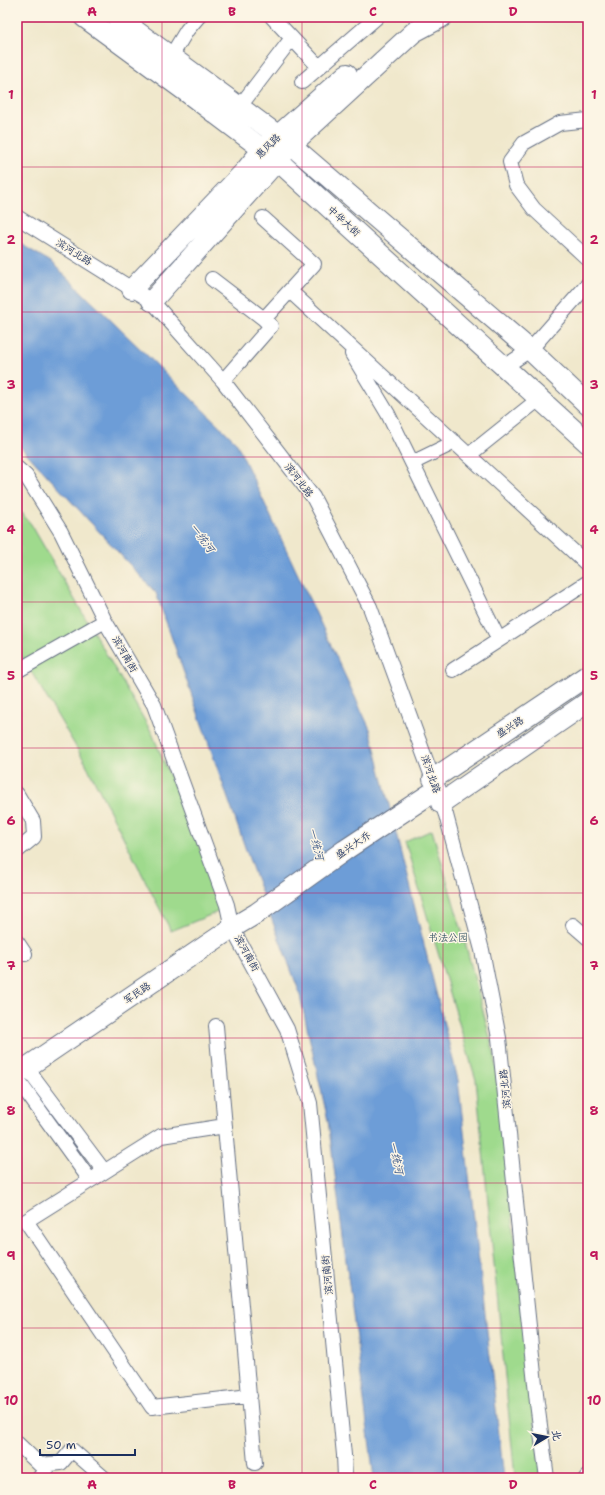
<svg xmlns="http://www.w3.org/2000/svg" width="605" height="1495" viewBox="0 0 605 1495" font-family="'Shantell Sans','LXGW WenKai TC',sans-serif">
	<style>
		.green { fill: #9fda8d; stroke: #5d8476 }
		.water { fill: #6d9dd7; stroke: #44669a }
		.lines { fill: none; stroke-linecap: round; stroke-linejoin: round }
		.street-casing { stroke: #667084; stroke-width: 16 }
		.secondary-casing { stroke: #667084; stroke-width: 22 }
		.street { stroke: #fff; stroke-width: 14 }
		.secondary { stroke: #fff; stroke-width: 20 }
		.grid { fill: none; stroke: #c2185b; stroke-width: 1; stroke-opacity: 0.55 }
		.labels { text-anchor: middle; dominant-baseline: central; stroke-width: 3; stroke-linejoin: round; paint-order: stroke }
		.street-label { font-size: 10px; fill: #1b2f5e; stroke: #fcf5e5 }
		.park-label { font-size: 10px; fill: #3c5a6a; stroke: #fcf5e5 }
		.water-label { font-size: 11px; font-style: italic; fill: #385688; stroke: #fcf5e5 }
		.neatline { fill: none; stroke: #c2185b; stroke-width: 1.5 }
		.grid-label { font-size: 13px; text-anchor: middle; font-weight: bold; fill: #c2185b }
	</style>
	<rect width="100%" height="100%" fill="#fcf5e5"/>
	<filter id="ink" filterUnits="userSpaceOnUse"><feTurbulence type="fractalNoise" baseFrequency=".025" numOctaves="2"/><feDisplacementMap in="SourceGraphic" scale="8" xChannelSelector="R" yChannelSelector="G"/><feConvolveMatrix kernelMatrix="1 2 1 2 8 2 1 2 1" color-interpolation-filters="sRGB"/></filter>
	<filter id="wash" filterUnits="userSpaceOnUse"><feTurbulence type="fractalNoise" baseFrequency=".012" numOctaves="4" result="noise"/><feDisplacementMap in="SourceGraphic" scale="16" xChannelSelector="R" yChannelSelector="G"/><feGaussianBlur stdDeviation="0.9" result="paint"/><feColorMatrix in="noise" values="0 0 0 0 0 0 0 0 0 0 0 0 0 0 0 0 0 1.4 0 .05"/><feComposite in="paint" operator="in"/></filter>
	<g filter="url(#wash)">
		<rect width="100%" height="100%" fill="#f0e8cc"/>
		<!-- green -->
		<path class="green" d="M17,508L31,524L152,733L225,909L171,931L85,762L17,648Z
			M432,830L464,938L495,1057L541,1478H515L476,1080L405,842Z"/>
		<!-- water -->
		<path class="water" d="M17,242L51,262L236,442L370,729L458,1080L504,1478H374L328,1121L299,991L253,870L156,593L17,443Z"/>
	</g>
	<g filter="url(#ink)">
		<g class="lines">
			<defs>
				<path id="street" d="M272,17L319,67
					M167,63L187,30L198,17
					M302,82L377,17
					M234,114L292,38
					M588,120L560,123L524,143L510,162L516,185L534,209L588,259
					M17,217L132,289L152,301L158,308L223,381L313,497L370,607L446,815L482,950L499,1038L537,1403L547,1478
					M212,279L264,319L314,264L263,218
					M290,291L588,565
					M352,354L388,414L499,640
					M504,367L530,350L588,284
					M223,381L271,326L264,319
					M469,455L539,399
					M412,463L455,442
					M17,468L26,476L61,532L105,621L154,705L227,905L232,928L287,1029L310,1103L344,1455L345,1478
					M453,670L588,582
					M17,671L105,621
					M17,794L33,821L34,837L17,851
					M573,925L588,938
					M17,942L25,954
					M216,1026L255,1463
					M28,1067L35,1079L104,1171
					M17,1079L90,1180
					M225,1126L161,1136L26,1221L152,1407L250,1396
					M17,1443L40,1465L61,1463L72,1450L104,1478
					M39,1478L51,1464
					M586,1478L588,1476"/>
				<path id="secondary" d="M84,17L188,93L277,160L588,443
					M117,17L291,145L530,350L588,405
					M132,289L245,171L263,149L347,74
					M152,301L291,145L414,32L442,17
					M433,779L588,675
					M441,803L588,702
					M17,1074L232,928L257,913L345,850L436,790"/>
			</defs>
			<!-- street casing -->
			<use href="#street" class="street-casing"/>
			<!-- secondary casing -->
			<use href="#secondary" class="secondary-casing"/>
			<!-- street -->
			<use href="#street" class="street"/>
			<!-- secondary -->
			<use href="#secondary" class="secondary"/>
		</g>
	</g>
	<!-- grid -->
	<path class="grid" d="M162,17V1478M302,17V1478M443,17V1478M17,167H588M17,312H588M17,457H588M17,602H588M17,748H588M17,893H588M17,1038H588M17,1183H588M17,1328H588"/>
	<g class="labels">
		<!-- street labels -->
		<g class="street-label">
			<text transform="translate(268 146) rotate(-45)">惠风路</text>
			<text transform="translate(344 221) rotate(42)">中华大街</text>
			<text transform="translate(74 252) rotate(32)">滨河北路</text>
			<text transform="translate(299 480) rotate(53)">滨河北路</text>
			<text transform="translate(125 654) rotate(60)">滨河南街</text>
			<text transform="translate(510 727) rotate(-33)">盛兴路</text>
			<text transform="translate(431 774) rotate(71)">滨河北路</text>
			<text transform="translate(353 845) rotate(-35)">盛兴大乔</text>
			<text transform="translate(247 953) rotate(61)">滨河南街</text>
			<text transform="translate(137 993) rotate(-34)">军民路</text>
			<text transform="translate(505 1089) rotate(-96)">滨河北路</text>
			<text transform="translate(327 1275) rotate(-96)">滨河南街</text>
		</g>
		<!-- park labels -->
		<g class="park-label">
			<text x="448" y="937">书法公园</text>
		</g>
		<!-- water labels -->
		<g class="water-label">
			<text transform="translate(202 538) rotate(54)">一统河</text>
			<text transform="translate(316 844) rotate(76)">一统河</text>
			<text transform="translate(396 1158) rotate(78)">一统河</text>
		</g>
	</g>
	<!-- margin -->
	<rect width="605" height="1495" fill="none" stroke="#fcf5e5" stroke-width="44"/>
	<!-- north arrow -->
	<g transform="translate(547 1437) rotate(80)" stroke="#fcf5e5" stroke-width="3" paint-order="stroke">
	<path d="M0-3L7 15L0 10L-7 15Z" fill="#1b2f5e"/>
	<text y="-6" font-size="11" font-weight="bold" text-anchor="middle" fill="#1b2f5e">北</text>
	</g>
	<!-- scale -->
	<path d="M40 1449v6h95v-6" fill="none" stroke="#1b2f5e" stroke-width="2"/>
	<text x="46" y="1449" font-size="12" fill="#1b2f5e" stroke="#fcf5e5" stroke-width="3" paint-order="stroke">50 m</text>
	<rect x="22" y="22" width="561" height="1451" class="neatline"/>
	<g class="grid-label">
		<text x="92" y="16">A</text>
		<text x="232" y="16">B</text>
		<text x="373" y="16">C</text>
		<text x="513" y="16">D</text>
		<text x="11" y="99">1</text>
		<text x="594" y="99">1</text>
		<text x="11" y="244">2</text>
		<text x="594" y="244">2</text>
		<text x="11" y="389">3</text>
		<text x="594" y="389">3</text>
		<text x="11" y="534">4</text>
		<text x="594" y="534">4</text>
		<text x="11" y="680">5</text>
		<text x="594" y="680">5</text>
		<text x="11" y="825">6</text>
		<text x="594" y="825">6</text>
		<text x="11" y="970">7</text>
		<text x="594" y="970">7</text>
		<text x="11" y="1115">8</text>
		<text x="594" y="1115">8</text>
		<text x="11" y="1260">9</text>
		<text x="594" y="1260">9</text>
		<text x="11" y="1405">10</text>
		<text x="594" y="1405">10</text>
		<text x="92" y="1489">A</text>
		<text x="232" y="1489">B</text>
		<text x="373" y="1489">C</text>
		<text x="513" y="1489">D</text>
	</g>
</svg>
